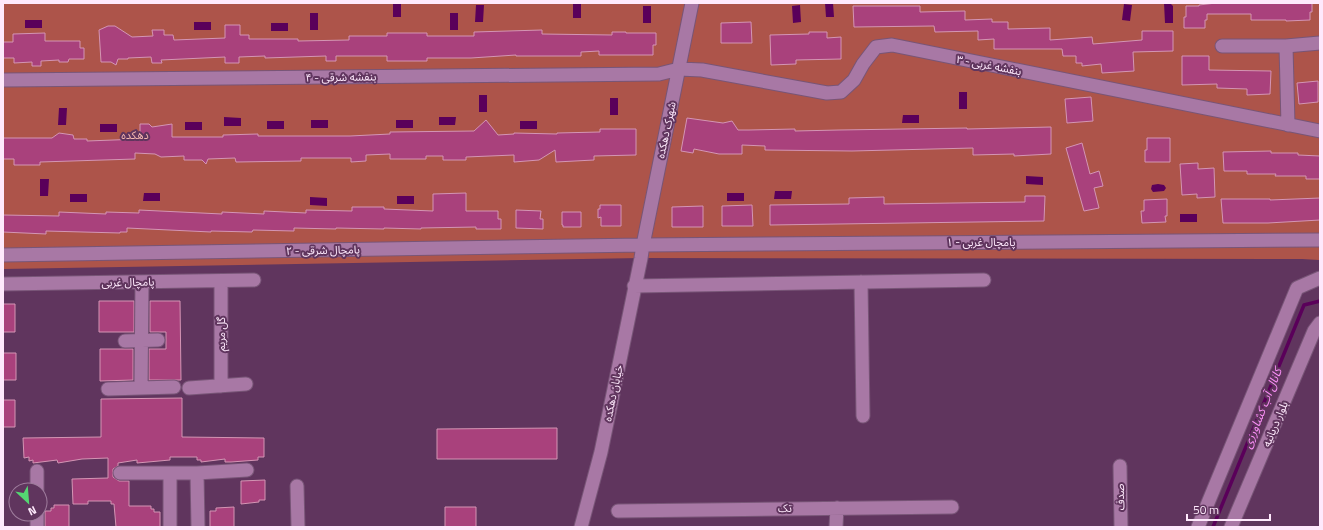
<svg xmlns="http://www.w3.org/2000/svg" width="1323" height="530" viewBox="0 0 1323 530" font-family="'Titillium Web','Noto Sans Arabic',sans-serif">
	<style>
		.green { fill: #ad544a }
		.water { fill: #5a005a }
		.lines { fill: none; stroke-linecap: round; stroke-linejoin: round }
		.stream { stroke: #5a005a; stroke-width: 3.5 }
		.building { fill: #a9417c; stroke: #d495b4 }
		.minor-casing { stroke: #785577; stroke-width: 15 }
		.minor { stroke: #a878a5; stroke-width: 13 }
		.labels { text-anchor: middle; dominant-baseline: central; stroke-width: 4; stroke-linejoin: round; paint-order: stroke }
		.street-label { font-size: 11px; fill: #fee9fc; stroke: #60355e }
		.park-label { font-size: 11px; fill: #f5b8af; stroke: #60355e }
		.water-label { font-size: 12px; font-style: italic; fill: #fc90f8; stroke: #60355e }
	</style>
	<rect width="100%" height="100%" fill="#60355e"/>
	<!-- green -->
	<path class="green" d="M3,3H1320V257L1319,260L1302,259L641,258L3,269Z"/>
	<!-- water -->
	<path class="water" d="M393,3H401V17H393Z
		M573,3H581V18H573Z
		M825,3H833L834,17H826Z
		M1164,3H1170L1173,6V23H1165Z
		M1124,4L1132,5L1130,21L1122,20Z
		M476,5H484L483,22H475Z
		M800,5L801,22L793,23L792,6Z
		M643,6H651V23H643Z
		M310,13H318V30H310Z
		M450,13H458V30H450Z
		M25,20H42V28H25Z
		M194,22H211V30H194Z
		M271,23H288V31H271Z
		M959,92H967V109H959Z
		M479,95H487V112H479Z
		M610,98H618V115H610Z
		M59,108H67L66,125H58Z
		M903,115H919V123H902Z
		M224,117L241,118V126H224Z
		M439,117H456L455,125H439Z
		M311,120H328V128H311Z
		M396,120H413V128H396Z
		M267,121H284V129H267Z
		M520,121H537V129H520Z
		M185,122H202V130H185Z
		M100,124H117V132H100Z
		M1026,176L1043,177V185L1026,184Z
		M40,179H49L48,196H40Z
		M1158,184L1164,185L1166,188L1164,191L1153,192L1151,189L1152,185Z
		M775,191H792L791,199H774Z
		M144,193H160V201H143Z
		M727,193H744V201H727Z
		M70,194H87V202H70Z
		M397,196H414V204H397Z
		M310,197L327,198V206L310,205Z
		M1180,214H1197V222H1180Z"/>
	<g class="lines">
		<!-- stream -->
		<path class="stream" d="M1213,527L1304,305L1320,301"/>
	</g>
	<!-- building -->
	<path class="building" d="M1216,3H1312V12H1310V20L1286,21V20H1251V14H1207V20H1205V28H1184V17H1186V6H1199V5Z
		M853,6H920V12L965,11V20L992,19V22H1008V29L1050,28V40L1092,37L1093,44L1142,40V31H1173V51L1133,52L1134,71L1102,73L1101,64L1082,66V63H1076V56H1063L1062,49H994V39L978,40V31L935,32L934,26L854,27Z
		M751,22L752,43H721V23Z
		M225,25H240V35H249V39H298V41L349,40V36H387V33H427V36H474V32L542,30V34L612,35V32H626V33H656V45H653V55H599V51L581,52V56H516V55L471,58H427V61H387V56H336V61H326V56L265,58V56L239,57V63H225V57L161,60L162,63H152L151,57L128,58V59H118L116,65L111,62H101L99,30L108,26H115L132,37L153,36L152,30H164V35H173L174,40L225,38Z
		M809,32H827V38L841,37V59L796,60V64L771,65L770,35L809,34Z
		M45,33V41H80V48H84V59H69L68,62H59V60L41,61V66H32V62L14,63V58H3V42H13V34Z
		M1182,56H1209V70L1271,71L1270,94L1247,95V89L1217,88V84L1182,85Z
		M1318,81V102L1299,104L1297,83Z
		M1091,97L1093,121L1067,123L1065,99Z
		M687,118L723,123L732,121L738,130H749L795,129V131L839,130L967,128V129L1051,127V154L1014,156V154L973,155V148L852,151L765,150V146L742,145V154H719L694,149L693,153L681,151Z
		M486,120L498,135L514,134V133L557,134V133L600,132V129H636V155L594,156V160L556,162L555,150L539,160L514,162V155L466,157V160H443V156H426V159H390V154L366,155V161L351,162V158H301V161L236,162L235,158L208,159L206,164L202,160H184V156L161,157L155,154L135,153V159L40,162V165H14V159H3V138H52L59,133L73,135L74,139H87V141L140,139V124H149L152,127L172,124V137H223V135L258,134V136H350L390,134V132L474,131Z
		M1147,138H1170V162H1145V150H1147Z
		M1082,143L1090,174L1099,171L1103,186L1094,188L1099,208L1084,211L1066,148Z
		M1271,151V153H1298V155L1320,156V179H1306V176H1275L1276,174H1247V171H1224L1223,152Z
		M1198,163V169L1214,168L1215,197L1197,198V194L1182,195L1180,164Z
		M466,193V211H498V219H501V229H476V227L421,228V229L384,228V229L336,228V229L294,228V231L253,230L252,232L211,231V232L127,228V232H120V233L46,231V234L3,232V215L59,216V212L106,214V212L139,213V210L222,214V212L264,214V211L306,213V210L352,211V207H384V209L433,211V194Z
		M1025,196H1045L1044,221L770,225V205L849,204V198L884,197V204L1025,202Z
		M1320,198V220L1268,223H1223L1221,199H1270V200Z
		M1167,199V216H1165L1166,222L1142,223L1141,211H1144V200Z
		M600,205H621V226H601V217L598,218V209H600Z
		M752,205L753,226H722V206Z
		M703,206V227H672V207Z
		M516,210L541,211L540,219H543V229L516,228Z
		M562,212H581V227H563V225H562Z
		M99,301H134V332H99Z
		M150,301H180L181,380H149V349H166V332H150Z
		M3,304H15V332H3Z
		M100,349H133V380L100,381Z
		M3,353H16V380H3Z
		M182,398V437L264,438V457H258V460L231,462H225V459L201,462V460H197V457H170V460L137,463V460L118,463V466L113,469V477L119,481H129V506H151V509H154V512H160V527H116L114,504H111V501H88V504H73L72,479L108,478V458L82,459L58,463L57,460L33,463V460L29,461V457L24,458L23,438L101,437V399Z
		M3,400H15V427H3Z
		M557,428V459H437V429Z
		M265,480V500H259V502L241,504V481Z
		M54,505H69V527H45V511H51V508H54Z
		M234,507V527H210V511H216V508Z
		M445,507H476V527H445Z"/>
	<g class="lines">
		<defs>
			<path id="minor" d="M1222,46H1286L1320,43
				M1286,46L1288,125
				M3,80L659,74L679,69L702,70L827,93L841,92L854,80L863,64L876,47L892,45L1320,131
				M3,255L643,245L1320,240
				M861,282L863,416
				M3,284L254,280
				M634,286L984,280
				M125,341L158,340
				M221,386V281
				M141,388L142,282
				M189,388L246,384
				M108,389L174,387
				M1120,466L1121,527
				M37,471V490
				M120,473H197L247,470
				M170,473V527
				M197,473L198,527
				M297,486L298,527
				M618,511L952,507
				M37,514V527
				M581,527L601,452L641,258L643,245L692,3
				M836,527L837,508
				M1198,527L1297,288L1320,278
				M1231,527L1314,331L1320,323"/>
		</defs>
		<!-- minor casing -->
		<use href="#minor" class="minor-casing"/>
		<!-- minor -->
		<use href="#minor" class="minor"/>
	</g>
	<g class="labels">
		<!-- street labels -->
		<g class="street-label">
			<text transform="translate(989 65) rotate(11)">بنفشه غربی - ۳</text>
			<text transform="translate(341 77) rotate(-1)">بنفشه شرقی - ۴</text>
			<text transform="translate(666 130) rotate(-78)">شهرک دهکده</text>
			<text x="981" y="242">پامچال غربی - ۱</text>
			<text transform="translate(323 250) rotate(-1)">پامچال شرقی - ۲</text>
			<text transform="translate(128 282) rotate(-1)">پامچال غربی</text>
			<text transform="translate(221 334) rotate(-90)">گل مریم</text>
			<text transform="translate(613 393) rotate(-78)">خیابان دهکده</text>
			<text transform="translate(1275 424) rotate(-67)">بلوار دریانیه</text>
			<text transform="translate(1120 497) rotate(-91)">صدف</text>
			<text transform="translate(785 508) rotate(-1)">تک</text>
		</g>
		<!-- park labels -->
		<g class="park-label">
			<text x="135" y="135">دهکده</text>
		</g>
		<!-- water labels -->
		<g class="water-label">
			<text transform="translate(1262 408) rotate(-68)">کانال آب کشاورزی</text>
		</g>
	</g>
	<!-- border -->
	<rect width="1323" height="530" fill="none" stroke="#fee9fc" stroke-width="8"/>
	<!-- north arrow -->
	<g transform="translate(28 502) rotate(154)"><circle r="19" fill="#60355e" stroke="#9f7d9d"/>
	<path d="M0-3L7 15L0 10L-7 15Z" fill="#54d672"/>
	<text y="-6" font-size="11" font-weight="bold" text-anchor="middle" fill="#fee9fc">N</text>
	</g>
	<!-- scale -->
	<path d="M1187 514v6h83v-6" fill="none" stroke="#fee9fc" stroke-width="2"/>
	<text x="1193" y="514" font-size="12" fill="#fee9fc" stroke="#60355e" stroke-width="3" paint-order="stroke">50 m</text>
</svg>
